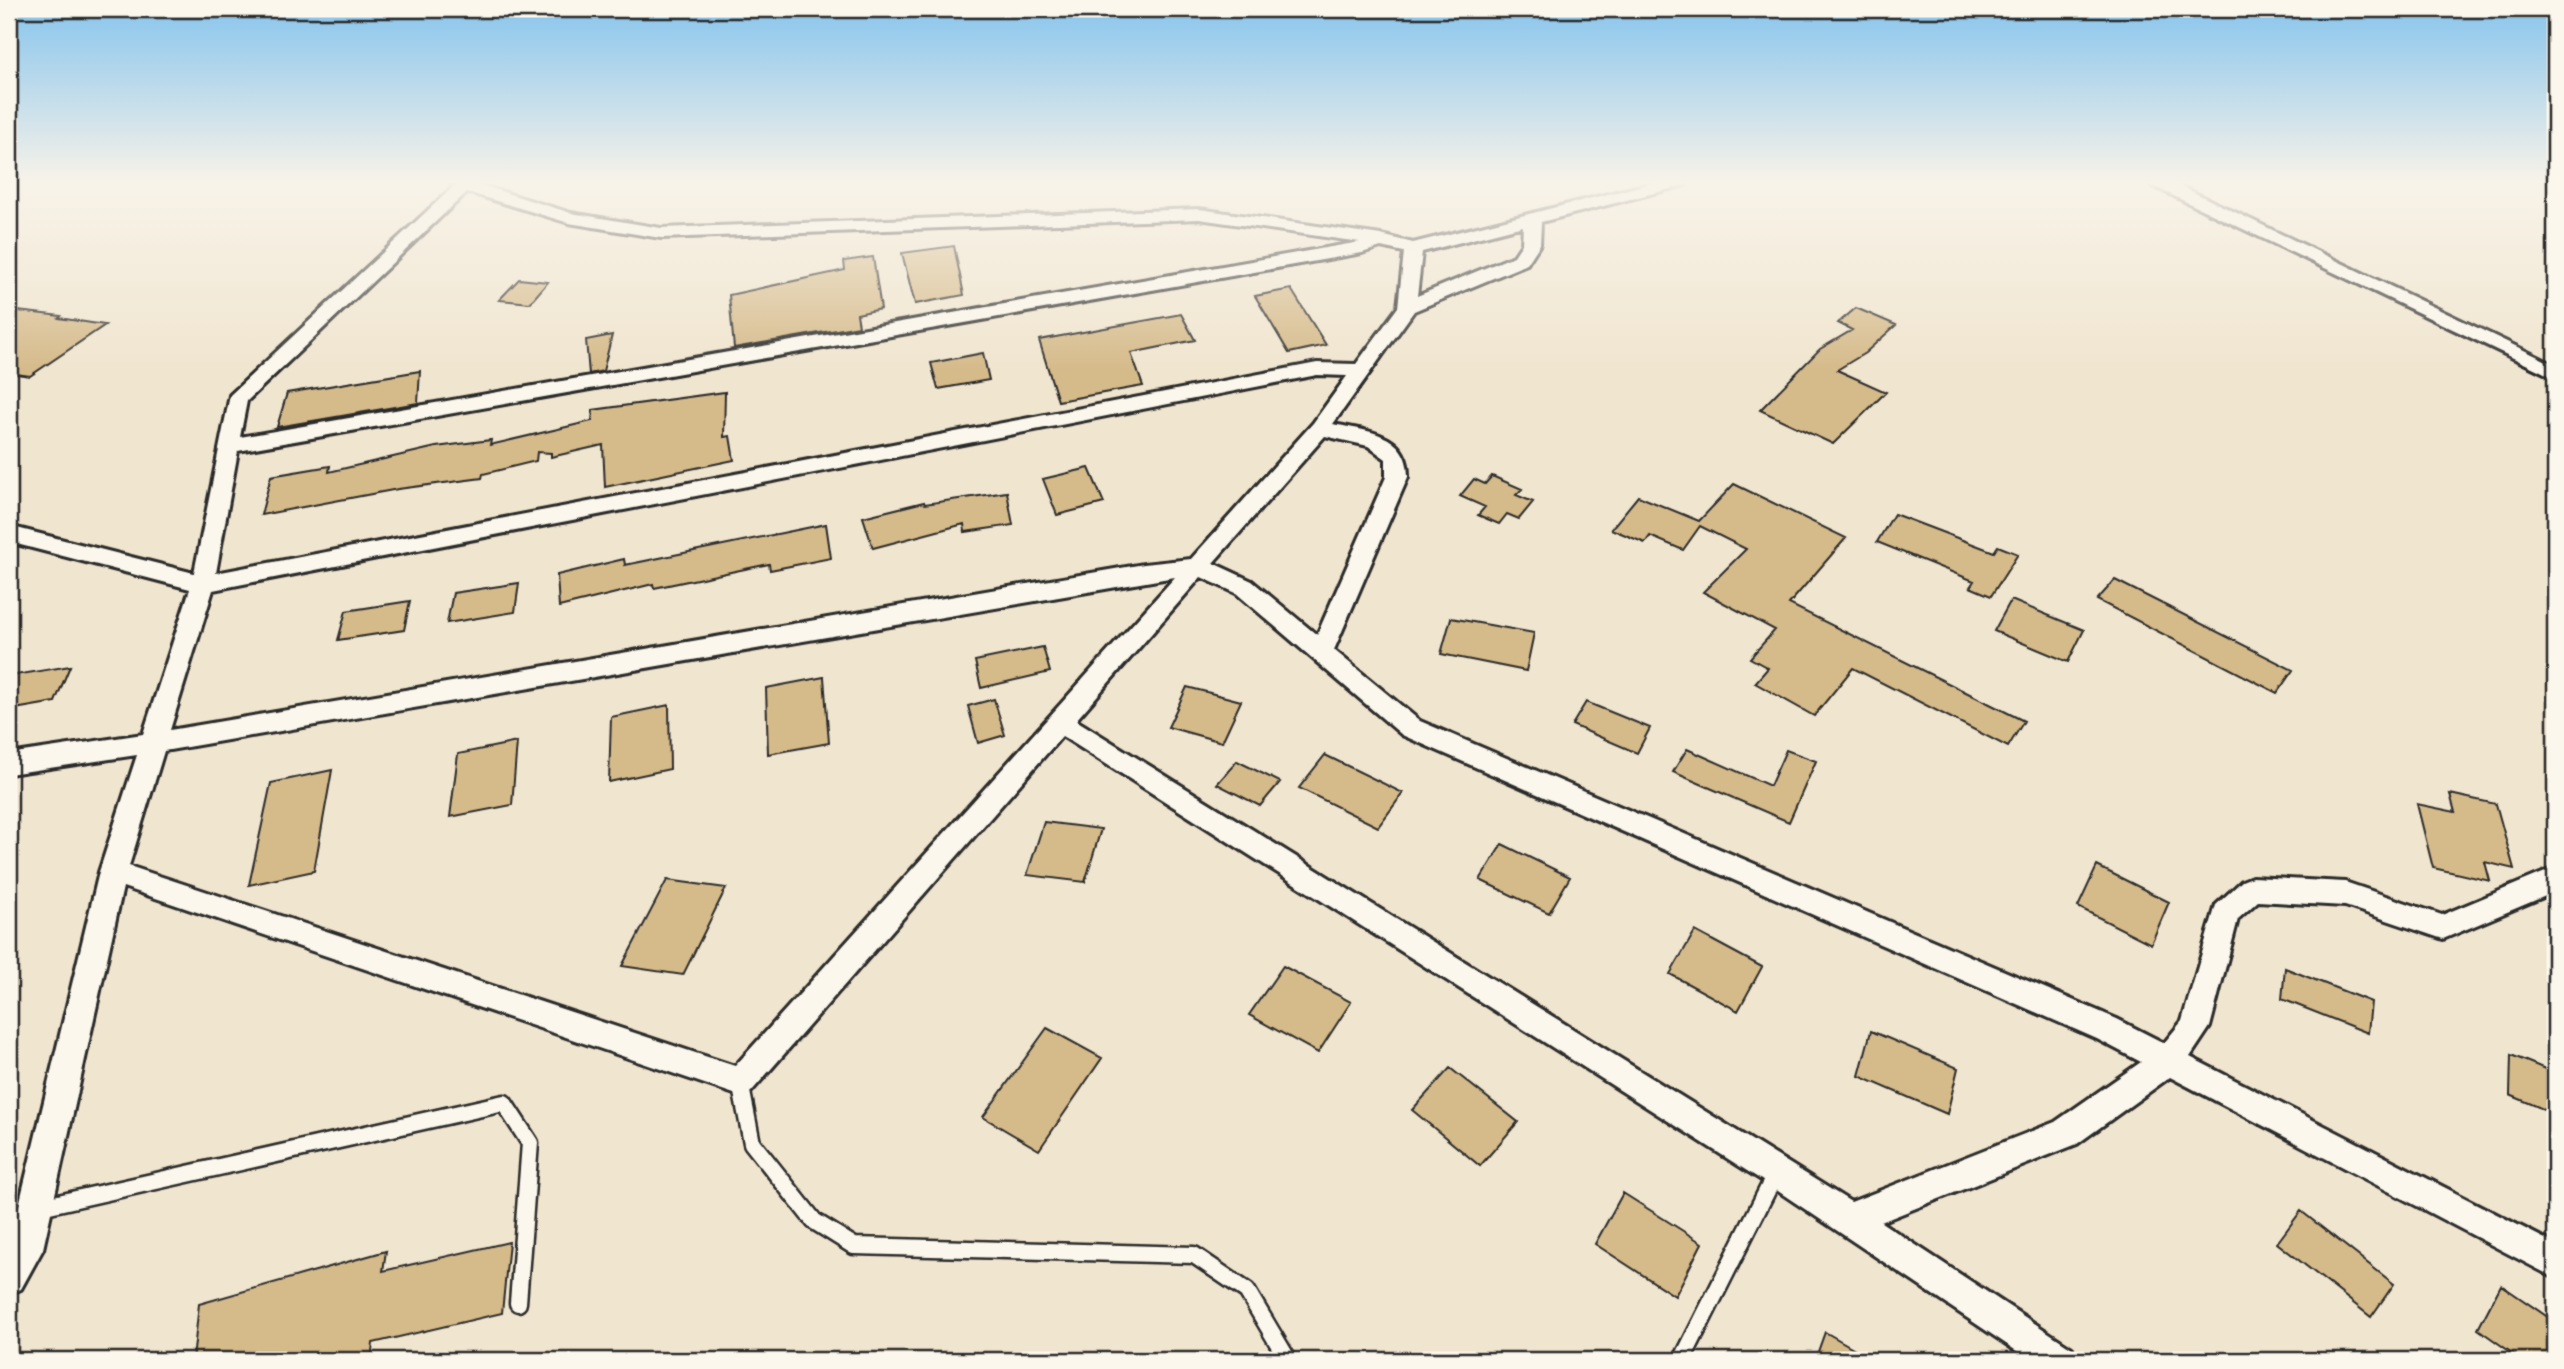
<svg xmlns="http://www.w3.org/2000/svg" width="2564" height="1369" viewBox="0 0 2564 1369" font-family="Pangolin,sans-serif">
	<style>
		.building { fill: #d5ba8a; stroke: #2b2b2b; stroke-width: 2 }
		.lines { fill: none; stroke-linecap: round; stroke-linejoin: round }
		.service-casing { stroke: #2b2b2b; stroke-width: 21 }
		.minor-casing { stroke: #2b2b2b; stroke-width: 6 }
		.service { stroke: #fbf7ec; stroke-width: 16 }
		.minor { fill: #fbf7ec; fill-rule: evenodd }
	</style>
	<rect width="100%" height="100%" fill="#f0e5cf"/>
	<filter id="ink" filterUnits="userSpaceOnUse"><feTurbulence type="fractalNoise" baseFrequency=".0143" numOctaves="2"/><feDisplacementMap in="SourceGraphic" scale="14" xChannelSelector="R" yChannelSelector="G"/><feConvolveMatrix kernelMatrix="1 2 1 2 8 2 1 2 1" color-interpolation-filters="sRGB"/></filter>
	<g filter="url(#ink)">
		<!-- building -->
		<path class="building" d="M954,246L964,295L915,304L902,253Z
			M873,257L881,309L857,314L859,326L734,348L729,295L845,270L844,261Z
			M519,279L548,282L530,303L499,300Z
			M1291,289L1326,345L1289,353L1255,296Z
			M1856,308L1896,325L1865,353L1837,370L1886,392L1833,444L1760,410L1820,349L1852,330L1838,323Z
			M9,310L61,316L59,318L105,325L30,376L9,373Z
			M1181,314L1195,340L1131,353L1143,386L1058,401L1039,340Z
			M612,335L603,371L589,374L586,340Z
			M983,353L989,380L938,389L931,363Z
			M420,371L418,403L277,427L287,393Z
			M725,392L724,437L730,436L734,460L605,487L603,445L551,457V453L537,452L536,461L483,474L482,478L398,489L261,515L271,476L330,466L329,472L436,447L491,440L490,445L592,421L593,410Z
			M1089,468L1104,503L1057,515L1043,479Z
			M1492,476L1522,489L1516,495L1533,502L1519,519L1507,514L1499,524L1478,515L1485,507L1460,496L1474,479L1485,484Z
			M1734,484L1846,538L1789,604L2024,721L2008,747L1853,668L1814,716L1755,683L1768,668L1750,658L1775,630L1703,592L1746,549L1700,526L1683,550L1650,536L1645,543L1611,529L1638,496L1699,521Z
			M1007,492L1013,525L965,532L964,524L873,548L863,517L924,502L925,504Z
			M1894,514L1994,552L1998,546L2018,554L1991,596L1970,587L1974,581L1877,542Z
			M826,524L831,558L770,570L769,564L654,588L653,584L559,607L557,575L624,559L625,565Z
			M2115,580L2293,670L2277,693L2097,600Z
			M519,583L515,612L447,623L453,593Z
			M2011,600L2084,630L2068,662L1994,631Z
			M410,601L404,630L338,640L346,611Z
			M1451,618L1534,633L1526,671L1441,654Z
			M1043,647L1050,672L981,688L975,661Z
			M70,666L55,702L9,710V676Z
			M824,677L829,743L768,754L766,688Z
			M1187,687L1241,701L1222,742L1168,727Z
			M994,699L1005,735L978,743L968,706Z
			M1586,702L1650,728L1637,753L1572,725Z
			M669,705L670,769L609,782L611,717Z
			M517,742L512,805L450,817L458,754Z
			M1687,749L1770,786L1786,750L1816,761L1789,822L1673,772Z
			M1325,755L1403,793L1378,827L1299,788Z
			M1237,761L1280,782L1260,806L1217,784Z
			M332,770L314,871L249,885L271,783Z
			M2450,794L2496,804L2514,869L2485,862L2490,881L2433,868L2417,804L2455,812Z
			M1044,822L1101,829L1085,882L1027,875Z
			M1502,844L1570,877L1549,913L1480,880Z
			M2097,866L2169,902L2151,944L2078,907Z
			M667,880L726,888L683,975L622,966Z
			M1695,931L1762,967L1738,1011L1670,974Z
			M1283,966L1351,1002L1318,1053L1249,1015Z
			M2285,968L2371,1002L2368,1033L2282,999Z
			M1047,1028L1102,1058L1039,1150L983,1117Z
			M1871,1031L1958,1068L1947,1114L1859,1076Z
			M2511,1055L2555,1073V1114L2510,1095Z
			M1450,1068L1518,1122L1480,1166L1412,1110Z
			M1623,1193L1702,1243L1675,1296L1595,1244Z
			M2301,1211L2394,1284L2371,1317L2277,1243Z
			M509,1242L502,1313L373,1343L371,1360H193L199,1304L386,1251L383,1271Z
			M2501,1285L2555,1322V1360H2522L2478,1329Z
			M1825,1332L1874,1360H1815Z"/>
		<g class="lines">
			<defs>
				<path id="service" d="M740,1082L752,1143L814,1221L854,1246L1194,1255L1247,1291L1288,1360
					M36,1208L504,1103L530,1143L518,1303
					M1682,1360L1776,1173"/>
				<path id="minor" d="M451,181H468L571,213L661,228L1199,209L1381,235L1413,243L1660,181H1687L1685,185L1541,222L1540,244L1527,264L1414,311L1333,424C1367,431 1409,433 1408,477L1334,650L1420,721L2117,1019L2164,1043L2182,1021L2216,905L2242,881L2252,877L2345,882L2442,915L2555,868V892L2443,939L2345,906L2258,901L2238,919L2210,1027L2190,1057L2555,1244V1278L2170,1077L2077,1144L1881,1222L2072,1348L2077,1360H2030L1766,1183L1062,736L751,1092L740,1096L123,887L43,1249L21,1289L9,1294V1247L99,872L137,755L9,774V754L143,734L190,589L9,542V526L194,573L230,395L454,186ZM467,192L569,223L661,238L1199,219L1360,242L240,437L247,401ZM1523,226L1522,244L1514,256L1417,296L1422,252ZM1381,247L1404,252L1398,307L1356,364L1317,363L216,573L238,451L1362,253ZM1317,375L1347,376L1313,423L1191,559L1144,564L170,730L213,590ZM1325,436L1368,446L1386,459V477L1317,635L1252,581L1213,563ZM1175,577L735,1066L129,866L164,751ZM1201,577L1236,593L1402,735L2097,1039L2141,1062L2055,1122L1851,1202L1076,720Z
					M2149,181H2170L2555,365V378L2151,185Z"/>
			</defs>
			<!-- service casing -->
			<use href="#service" class="service-casing"/>
			<!-- minor casing -->
			<use href="#minor" class="minor-casing"/>
			<!-- service -->
			<use href="#service" class="service"/>
			<!-- minor -->
			<use href="#minor" class="minor"/>
		</g>
	</g>
	<!-- sky -->
	<linearGradient id="sky" x2="0" y2="1"><stop stop-color="#86c4ed"/><stop offset="0.49" stop-color="#f8f3e9"/><stop offset="1" stop-color="#f8f3e9" stop-opacity="0"/></linearGradient>
	<rect width="2564" height="372" fill="url(#sky)"/>
	<!-- margin -->
	<rect width="2564" height="1369" fill="none" stroke="#fbf7ec" stroke-width="35"/>
	<rect x="18" y="18" width="2529" height="1334" fill="none" stroke="#2b2b2b" stroke-width="2.5" filter="url(#ink)"/>
</svg>
